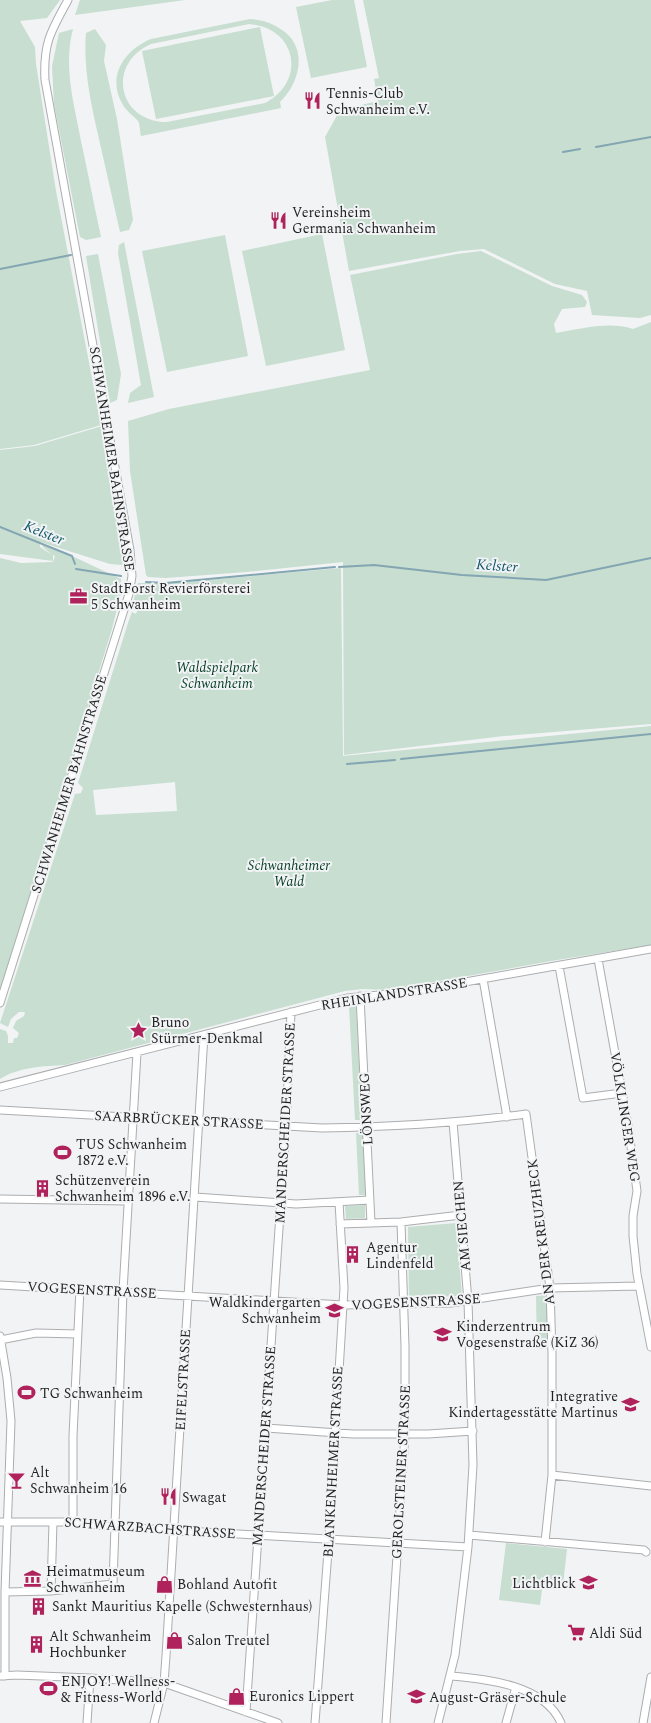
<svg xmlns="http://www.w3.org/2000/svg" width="651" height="1723" viewBox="0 0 651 1723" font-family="Spectral,serif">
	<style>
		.green { fill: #c7ded0; fill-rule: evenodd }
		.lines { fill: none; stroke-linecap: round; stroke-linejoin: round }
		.stream { stroke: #83a6b2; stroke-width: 2 }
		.minor-casing { stroke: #abadaf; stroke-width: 9 }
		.minor { stroke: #fff; stroke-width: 7 }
		.labels { text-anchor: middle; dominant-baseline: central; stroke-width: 4; stroke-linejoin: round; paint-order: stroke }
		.poi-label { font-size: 14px; fill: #1f2020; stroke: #f1f3f5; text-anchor: start }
		.street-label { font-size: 14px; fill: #1f2020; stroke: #f1f3f5 }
		.park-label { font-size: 14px; font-style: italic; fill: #033c23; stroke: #f1f3f5 }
		.water-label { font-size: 15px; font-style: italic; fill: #105669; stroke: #f1f3f5 }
	</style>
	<rect width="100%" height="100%" fill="#f1f3f5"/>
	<!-- green -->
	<path class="green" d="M0,0H60L47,18L20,21L35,47L36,64L56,191L101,425L34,445L0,449Z
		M80,0H185L75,15Z
		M332,0H354L367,67L311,78L296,7Z
		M363,0H651V315L640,318L592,315L587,291L555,284L484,249L460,251L349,271L325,137L340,110L378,101L374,79L379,78Z
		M250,19C261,20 270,22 279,28C309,45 301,82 280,102L281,108L141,136C140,132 140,124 138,121C133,115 127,112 123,105C106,77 124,50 151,39ZM249,24C297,28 307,81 265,103L167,122C118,122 106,64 151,44Z
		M260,27L274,96L156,119L142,51Z
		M73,29C63,66 74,104 81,141C88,173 94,205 101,237L86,240L80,237L54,104L52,66L59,33Z
		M95,29L106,45L104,61L117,119L133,220L129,230L120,232C113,201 106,170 99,139C91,104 83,68 86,33Z
		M322,234L345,350L266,366L242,251Z
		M225,235L248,356L167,372L142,251Z
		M124,242L154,397L128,403L130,393L141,385L118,253L119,245Z
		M481,251L552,286L582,295L587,302L585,307L562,309L554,324L556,333C582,329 608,321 633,329L651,322V724L504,736L344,755L343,562L246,572L166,578L148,577L146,575L130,471L128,421L169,409L370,370L350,275L457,254Z
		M98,254L121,374L117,400L110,403L86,256Z
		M102,426L124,552L123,565L110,564L40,542V547L52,555L43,547L42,545L55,548L121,579V592L112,629L0,991V558L21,563L53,562L55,556L53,555V561L0,554V450L35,446Z
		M341,568L343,756L651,726V945L557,960L389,990L362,989L345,991L65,1065C43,1066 19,1067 0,1079V1029L6,1031L8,1036V1043H13L14,1038H17L19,1033L13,1028L16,1021L24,1016L25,1012H19L11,1019L8,1027L0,1023L75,794L81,793L83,788L78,783L128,623L132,612L136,614L138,609L132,607L138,583H174ZM175,782L177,811L96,815L93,790Z
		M349,1006H356L362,1120H355Z
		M356,1133H363L366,1195H359Z
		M365,1205V1218L346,1219L345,1206Z
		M456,1223L462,1296L409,1298L408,1227Z
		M549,1295L551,1348L537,1349L536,1296Z
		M506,1543L567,1549L563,1585L543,1582L540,1605L499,1600Z"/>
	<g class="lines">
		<!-- stream -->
		<path class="stream" d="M596,147L651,137
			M563,152L580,149
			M0,269L71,255
			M0,527L72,556L75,564
			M339,567L374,565L462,575L546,580L651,558
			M76,569L121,576
			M146,582L166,583L335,567
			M401,759L651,734
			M347,764L395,760"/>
		<defs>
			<path id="minor" d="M598,959L628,1125L637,1191L633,1216V1236L637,1274L651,1347
				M559,966L583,1098L622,1093
				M483,979L507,1117
				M360,996L371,1223
				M0,1003L129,594L132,576L130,550L45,80C43,43 51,31 68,0
				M0,1087L347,998L401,993L437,987L651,949
				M0,1110L322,1128C390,1127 459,1123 526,1114L550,1288L552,1354V1475L545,1542
				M195,1197L296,1204L370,1200
				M0,1199L128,1201
				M340,1224L401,1222L461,1215
				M0,1285L343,1305L451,1303L550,1288L639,1286
				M0,1336L7,1378L11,1421L5,1592V1676
				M0,1340L36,1333L78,1334
				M266,1428L353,1434H428L473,1431
				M552,1475L651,1486
				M0,1522H73L115,1527L468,1547
				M73,1522V1436L80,1288
				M469,1535L644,1550L646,1552
				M51,1591L53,1522
				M5,1592L51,1591L113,1584L123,1291L137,1053
				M0,1676L17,1675L90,1678L164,1683L278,1723
				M451,1676C487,1679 545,1685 561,1723
				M246,1712L286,1126L291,1012
				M87,1723L90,1678
				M154,1723L164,1683L166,1656L204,1035
				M315,1723L329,1538L344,1288L339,1202
				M386,1723L405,1434V1346L401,1222
				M438,1723L455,1655L468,1547L473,1465L468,1301L453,1122
				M506,1723L516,1687
				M643,1723L651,1677"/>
		</defs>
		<!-- minor casing -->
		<use href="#minor" class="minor-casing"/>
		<!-- minor -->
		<use href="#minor" class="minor"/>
	</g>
	<!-- icons -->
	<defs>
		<symbol id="restaurant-bare" viewBox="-9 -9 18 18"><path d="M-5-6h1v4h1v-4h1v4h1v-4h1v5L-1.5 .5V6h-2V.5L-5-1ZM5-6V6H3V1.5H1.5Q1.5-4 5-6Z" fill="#af225b" stroke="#f1f3f5" stroke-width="2.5" paint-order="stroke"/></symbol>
		<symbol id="office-bare" viewBox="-9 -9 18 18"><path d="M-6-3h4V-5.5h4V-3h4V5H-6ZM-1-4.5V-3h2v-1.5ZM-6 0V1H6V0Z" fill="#af225b" stroke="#f1f3f5" stroke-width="2.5" paint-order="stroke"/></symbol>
		<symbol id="sight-bare" viewBox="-9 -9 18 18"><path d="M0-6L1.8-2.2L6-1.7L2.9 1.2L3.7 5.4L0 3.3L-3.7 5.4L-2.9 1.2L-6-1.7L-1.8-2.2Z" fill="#af225b" stroke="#f1f3f5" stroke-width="2.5" paint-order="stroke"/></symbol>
		<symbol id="stadium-bare" viewBox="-9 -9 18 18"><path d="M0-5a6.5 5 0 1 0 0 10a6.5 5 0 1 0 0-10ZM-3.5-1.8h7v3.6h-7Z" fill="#af225b" stroke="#f1f3f5" stroke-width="2.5" paint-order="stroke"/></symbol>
		<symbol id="building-bare" viewBox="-9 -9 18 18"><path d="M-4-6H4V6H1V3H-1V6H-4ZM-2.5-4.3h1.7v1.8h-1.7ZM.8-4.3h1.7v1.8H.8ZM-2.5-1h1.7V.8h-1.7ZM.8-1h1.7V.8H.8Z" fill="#af225b" stroke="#f1f3f5" stroke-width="2.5" paint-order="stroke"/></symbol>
		<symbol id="school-bare" viewBox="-9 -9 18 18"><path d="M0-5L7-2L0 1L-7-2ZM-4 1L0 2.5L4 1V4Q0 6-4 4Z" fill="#af225b" stroke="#f1f3f5" stroke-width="2.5" paint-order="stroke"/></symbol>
		<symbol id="bar-bare" viewBox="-9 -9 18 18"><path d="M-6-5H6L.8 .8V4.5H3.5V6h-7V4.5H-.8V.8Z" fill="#af225b" stroke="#f1f3f5" stroke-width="2.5" paint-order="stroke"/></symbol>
		<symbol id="museum-bare" viewBox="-9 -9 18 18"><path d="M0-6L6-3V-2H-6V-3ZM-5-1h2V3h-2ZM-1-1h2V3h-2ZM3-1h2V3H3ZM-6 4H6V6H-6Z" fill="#af225b" stroke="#f1f3f5" stroke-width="2.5" paint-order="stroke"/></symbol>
		<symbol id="shop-bare" viewBox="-9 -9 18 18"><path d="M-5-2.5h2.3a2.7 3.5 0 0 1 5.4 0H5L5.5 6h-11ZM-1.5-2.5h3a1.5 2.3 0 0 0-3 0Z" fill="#af225b" stroke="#f1f3f5" stroke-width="2.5" paint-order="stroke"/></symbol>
		<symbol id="supermarket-bare" viewBox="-9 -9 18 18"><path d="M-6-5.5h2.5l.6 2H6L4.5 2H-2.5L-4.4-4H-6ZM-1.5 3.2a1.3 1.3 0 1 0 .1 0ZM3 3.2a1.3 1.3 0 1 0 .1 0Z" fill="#af225b" stroke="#f1f3f5" stroke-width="2.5" paint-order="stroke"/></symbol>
	</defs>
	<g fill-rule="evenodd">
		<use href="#restaurant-bare" x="300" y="88" width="25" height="25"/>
		<use href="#restaurant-bare" x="266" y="208" width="25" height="25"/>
		<use href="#office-bare" x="66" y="584" width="25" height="25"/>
		<use href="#sight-bare" x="126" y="1018" width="25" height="25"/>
		<use href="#stadium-bare" x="50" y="1140" width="25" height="25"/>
		<use href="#building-bare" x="30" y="1176" width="25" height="25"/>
		<use href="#building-bare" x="340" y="1242" width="25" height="25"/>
		<use href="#school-bare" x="322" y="1298" width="25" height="25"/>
		<use href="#school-bare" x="430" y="1322" width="25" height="25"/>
		<use href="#stadium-bare" x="14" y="1380" width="25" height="25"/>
		<use href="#school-bare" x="618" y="1392" width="25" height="25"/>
		<use href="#bar-bare" x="4" y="1468" width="25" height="25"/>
		<use href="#restaurant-bare" x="156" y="1484" width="25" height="25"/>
		<use href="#museum-bare" x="20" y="1566" width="25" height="25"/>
		<use href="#school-bare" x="576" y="1570" width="25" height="25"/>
		<use href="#shop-bare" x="152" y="1572" width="25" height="25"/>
		<use href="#building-bare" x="26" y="1594" width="25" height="25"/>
		<use href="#supermarket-bare" x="564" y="1620" width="25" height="25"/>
		<use href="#shop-bare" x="162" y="1628" width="25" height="25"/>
		<use href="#building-bare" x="24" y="1632" width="25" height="25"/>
		<use href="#stadium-bare" x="36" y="1676" width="25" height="25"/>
		<use href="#shop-bare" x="224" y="1684" width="25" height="25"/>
		<use href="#school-bare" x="404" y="1684" width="25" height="25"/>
	</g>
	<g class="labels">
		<!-- poi labels -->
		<g class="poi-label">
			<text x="326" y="93">Tennis-Club<tspan x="326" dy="16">Schwanheim e.V.</tspan></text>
			<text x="292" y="212">Vereinsheim<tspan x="292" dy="16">Germania Schwanheim</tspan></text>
			<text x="91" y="588">StadtForst Revierförsterei<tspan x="91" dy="16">5 Schwanheim</tspan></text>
			<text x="151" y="1022">Bruno<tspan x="151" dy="16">Stürmer-Denkmal</tspan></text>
			<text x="76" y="1144">TUS Schwanheim<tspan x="76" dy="16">1872 e.V.</tspan></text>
			<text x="55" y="1180">Schützenverein<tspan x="55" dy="16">Schwanheim 1896 e.V.</tspan></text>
			<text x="366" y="1247">Agentur<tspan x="366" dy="16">Lindenfeld</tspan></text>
			<text x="321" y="1302" text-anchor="end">Waldkindergarten<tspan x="321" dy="16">Schwanheim</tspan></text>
			<text x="456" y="1326">Kinderzentrum<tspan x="456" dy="16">Vogesenstraße (KiZ 36)</tspan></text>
			<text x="40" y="1393">TG Schwanheim</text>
			<text x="618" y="1396" text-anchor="end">Integrative<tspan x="618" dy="16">Kindertagesstätte Martinus</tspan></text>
			<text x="30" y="1472">Alt<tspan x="30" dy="16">Schwanheim 16</tspan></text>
			<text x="182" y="1497">Swagat</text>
			<text x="46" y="1571">Heimatmuseum<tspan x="46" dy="16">Schwanheim</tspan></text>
			<text x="576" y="1583" text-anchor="end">Lichtblick</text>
			<text x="177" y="1584">Bohland Autofit</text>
			<text x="52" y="1606">Sankt Mauritius Kapelle (Schwesternhaus)</text>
			<text x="589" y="1633">Aldi Süd</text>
			<text x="49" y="1636">Alt Schwanheim<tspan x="49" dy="16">Hochbunker</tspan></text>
			<text x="187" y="1640">Salon Treutel</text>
			<text x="61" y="1681">ENJOY! Wellness-<tspan x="61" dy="16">&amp; Fitness-World</tspan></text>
			<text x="249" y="1696">Euronics Lippert</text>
			<text x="429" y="1697">August-Gräser-Schule</text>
		</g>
		<!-- street labels -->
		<g class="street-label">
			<text transform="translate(112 459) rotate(81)">SCHWANHEIMER BAHNSTRASSE</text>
			<text transform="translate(69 784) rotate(-73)">SCHWANHEIMER BAHNSTRASSE</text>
			<text transform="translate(394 994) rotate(-9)">RHEINLANDSTRASSE</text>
			<text transform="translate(366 1109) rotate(-93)">LÖNSWEG</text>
			<text transform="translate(625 1117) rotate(81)">VÖLKLINGER WEG</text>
			<text transform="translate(179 1120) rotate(3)">SAARBRÜCKER STRASSE</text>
			<text transform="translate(285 1123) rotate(-87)">MANDERSCHEIDER STRASSE</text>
			<text transform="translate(462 1226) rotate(-95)">AM SIECHEN</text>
			<text transform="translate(541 1232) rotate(-97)">AN DER KREUZHECK</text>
			<text transform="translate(92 1290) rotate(3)">VOGESENSTRASSE</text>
			<text transform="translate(416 1302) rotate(-3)">VOGESENSTRASSE</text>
			<text transform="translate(183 1380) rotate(-87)">EIFELSTRASSE</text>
			<text transform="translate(264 1446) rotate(-86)">MANDERSCHEIDER STRASSE</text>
			<text transform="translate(333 1462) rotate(-87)">BLANKENHEIMER STRASSE</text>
			<text transform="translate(401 1472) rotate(-87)">GEROLSTEINER STRASSE</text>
			<text transform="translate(150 1528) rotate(4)">SCHWARZBACHSTRASSE</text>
		</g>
		<!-- park labels -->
		<g class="park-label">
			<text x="217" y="667">Waldspielpark<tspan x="217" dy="16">Schwanheim</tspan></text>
			<text x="289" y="865">Schwanheimer<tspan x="289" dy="16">Wald</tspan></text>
		</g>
		<!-- water labels -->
		<g class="water-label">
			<text transform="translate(44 533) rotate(22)">Kelster</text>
			<text transform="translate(497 566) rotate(4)">Kelster</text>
		</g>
	</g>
</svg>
